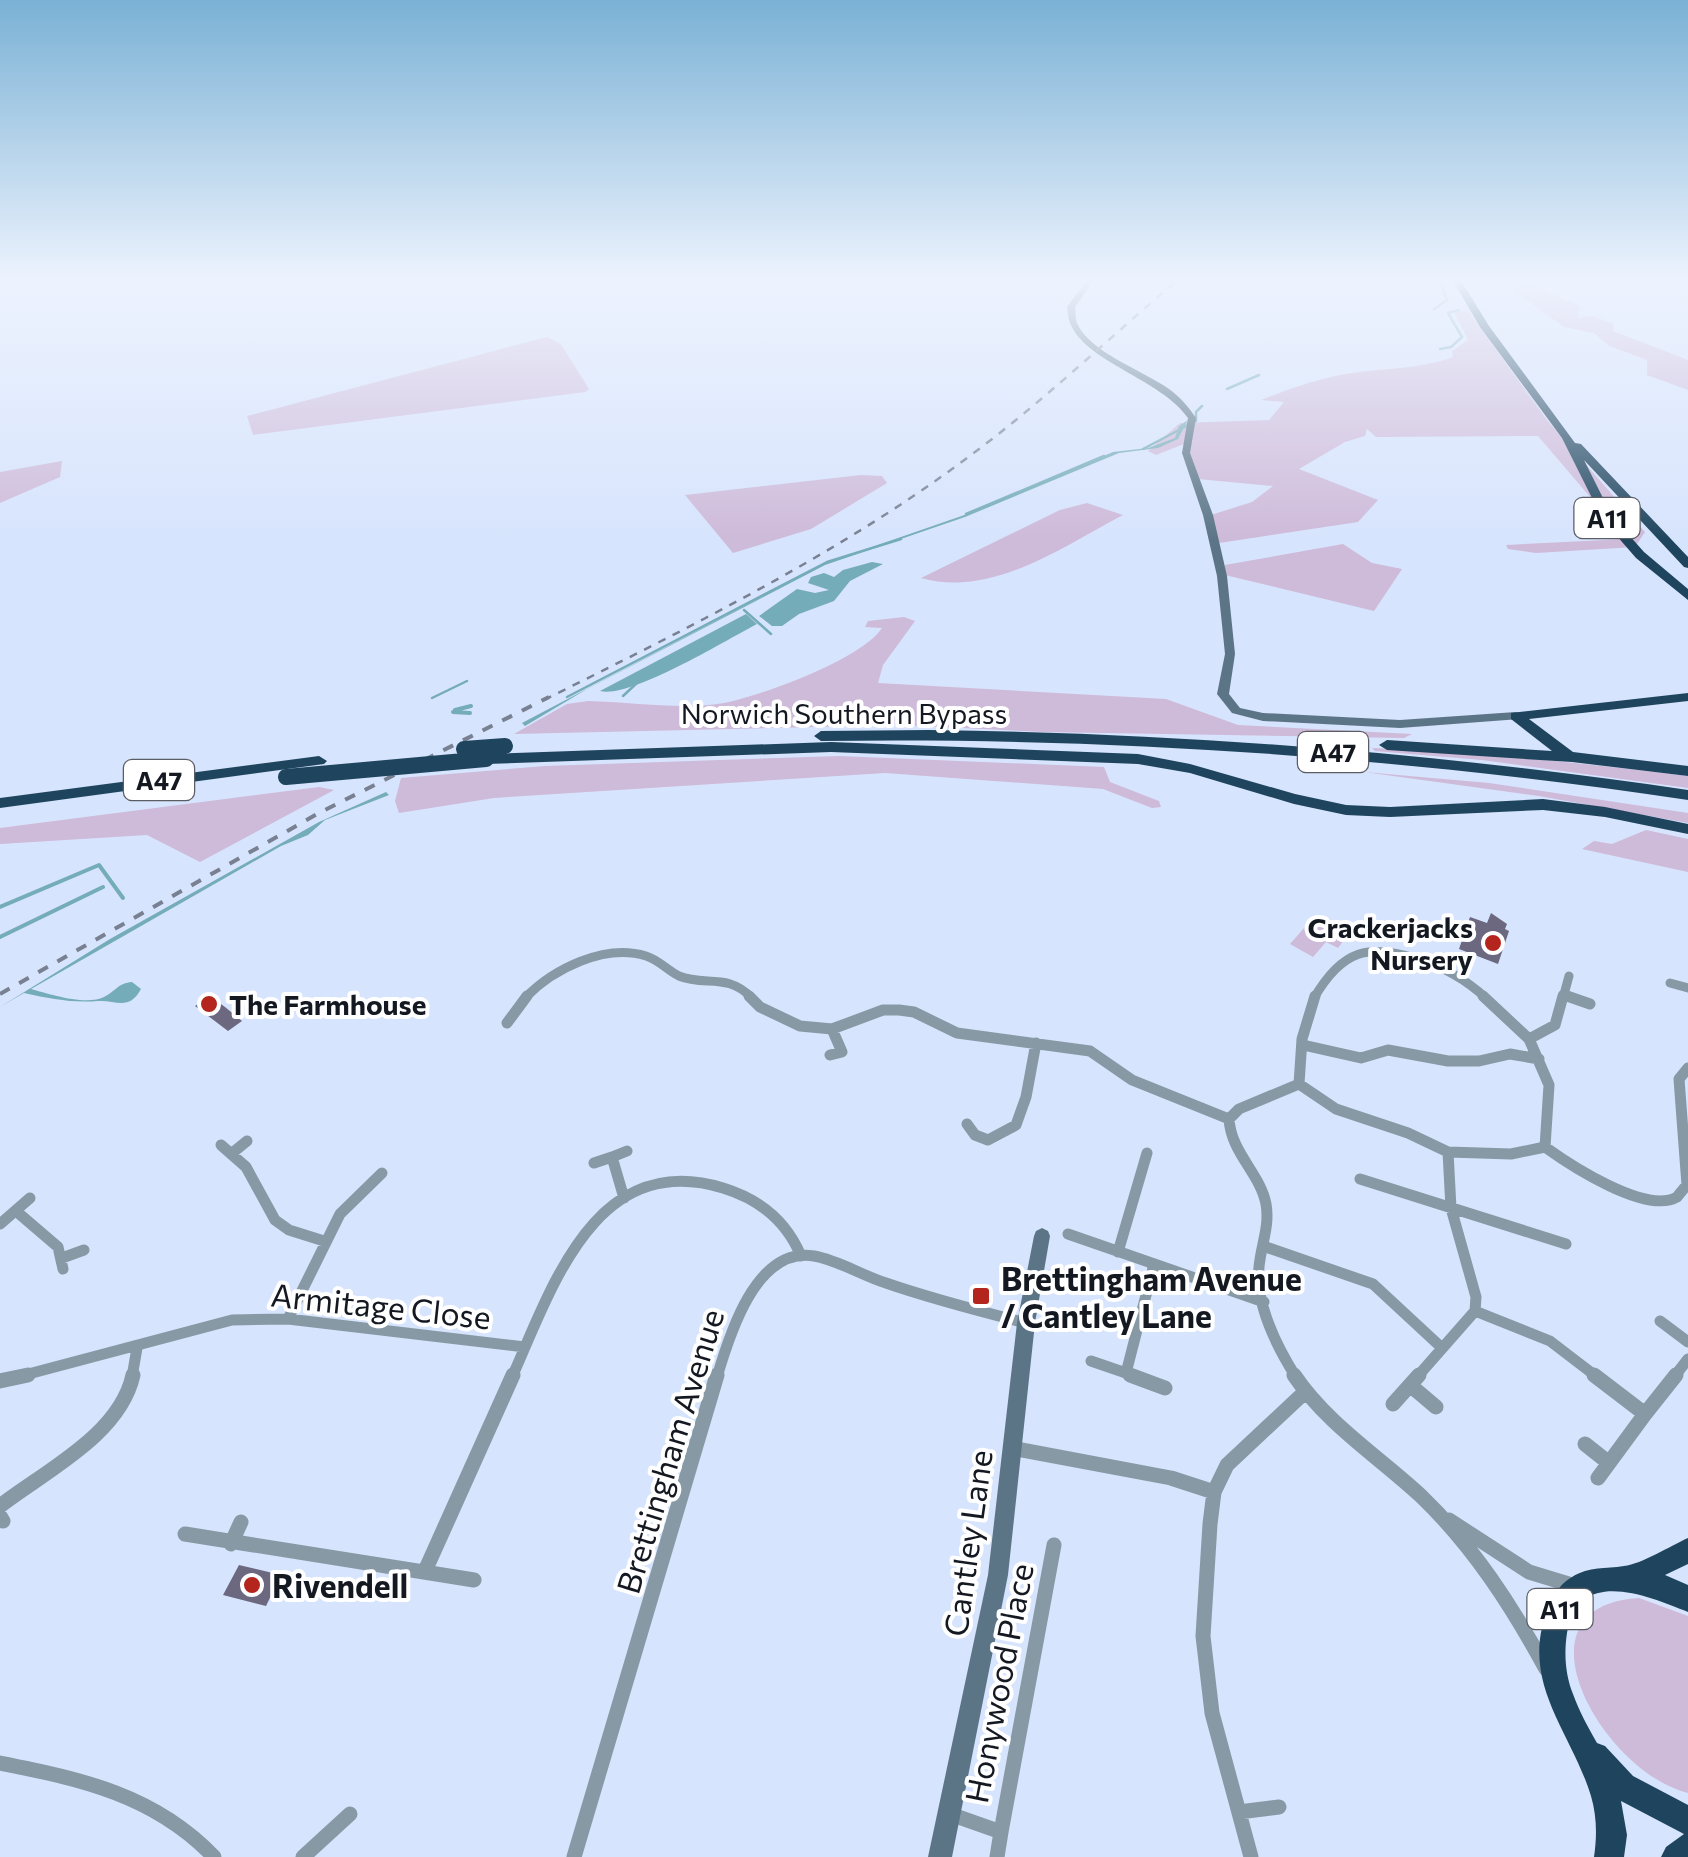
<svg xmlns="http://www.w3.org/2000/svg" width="1688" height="1857" viewBox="0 0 1688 1857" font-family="Commissioner,sans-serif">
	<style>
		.green { fill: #cebad9 }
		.water { fill: #75acb9 }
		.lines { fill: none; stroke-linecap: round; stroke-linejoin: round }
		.stream-far1 { stroke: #75acb9; stroke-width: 2.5 }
		.stream { stroke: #75acb9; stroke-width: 4 }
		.building { fill: #6b6880 }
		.street-far2 { stroke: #8799a5; stroke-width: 9 }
		.street-far1 { stroke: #8799a5; stroke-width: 11 }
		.street { stroke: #8799a5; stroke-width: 15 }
		.secondary { fill: #5b7587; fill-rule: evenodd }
		.highway { fill: #1f455e; fill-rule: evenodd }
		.rail-far1 { stroke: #788092; stroke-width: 2.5; stroke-dasharray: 8 8; stroke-linecap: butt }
		.rail { stroke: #788092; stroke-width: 4; stroke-dasharray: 11 11; stroke-linecap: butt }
		.highway-bridge { stroke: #1f455e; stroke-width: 16 }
		.poi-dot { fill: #b4251d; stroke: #fff; stroke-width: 4 }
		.labels { text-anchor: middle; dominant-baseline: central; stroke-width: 8; stroke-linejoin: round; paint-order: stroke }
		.shield { fill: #fff; stroke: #5a5d64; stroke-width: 2.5 }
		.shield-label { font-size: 25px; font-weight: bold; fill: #141821 }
		.street-label { font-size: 28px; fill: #141821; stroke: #fff }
		.poi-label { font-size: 28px; font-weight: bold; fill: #141821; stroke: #fff; text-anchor: end }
		.near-poi-label { font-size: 32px; font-weight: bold; fill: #141821; stroke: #fff; text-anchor: start }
		.near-street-label { font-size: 32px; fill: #141821; stroke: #fff }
	</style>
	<rect width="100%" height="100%" fill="#d7e4fd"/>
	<!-- green -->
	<path class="green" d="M1527,283L1580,306L1578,318L1592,316L1614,324L1613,331L1688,360V390L1647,375V360L1609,346L1594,333L1564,327L1513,290Z
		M1468,311L1547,420L1645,532L1635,547L1536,553L1508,549L1506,545L1626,539L1538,436L1376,437L1367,429L1365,436L1345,442L1299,469L1378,500L1358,522L1219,543L1211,515L1252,502L1273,486L1198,479L1184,444L1156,455L1148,451L1180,423L1269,420L1284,402L1261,400C1291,388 1320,378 1352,373C1386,368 1420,369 1453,357L1452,351L1468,340L1454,312Z
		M547,337L561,344L589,389L585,392L253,435L247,416Z
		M62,461L60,477L0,503V472Z
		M861,475L882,476L887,483L811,529L733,553L685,495Z
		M1087,503L1123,515C1062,547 992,598 921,578L1060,510Z
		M1343,544L1372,563L1402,569L1374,611L1225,575V565Z
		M904,617L915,621L883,665L878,683L1166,699L1238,725L1412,734L1404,738L1043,732L901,725L514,734L567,704L588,701C630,702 689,711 729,702C765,694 862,659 882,628L865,627L868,621Z
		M1372,748C1479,752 1583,763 1688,776V788L1482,760L1375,751Z
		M839,756L1104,767L1110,782L1159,801L1161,807L1152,808L1103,789L885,773L494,798L399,813L395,801L401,778L545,766Z
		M1364,772L1489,783L1688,813V823L1539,796Z
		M319,787L334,790L200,862L147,835L0,844V828Z
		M1646,830L1688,839V872L1582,849L1594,841L1612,844Z
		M1344,926L1347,936L1338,948L1326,942L1313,957L1290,944L1305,927Z
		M1639,1598L1688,1616V1793C1603,1772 1507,1606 1639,1598Z"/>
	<!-- water -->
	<path class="water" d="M1188,420L1178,439L1158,448L1119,453L965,517L825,565L587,689L525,726L522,723L826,563L973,512L1113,452L1148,448L1175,438L1179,426Z
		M872,562L883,564L850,581L834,601L799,614L782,626H772L759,616L797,589L815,593L829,590L808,583L811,577L824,573L834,577L843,570Z
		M746,614L757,624C726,640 630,699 600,691Z
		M386,792L389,795L325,820L308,835L281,846L31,989C49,994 86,1006 104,997C116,991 118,983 132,982L141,989C129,1011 117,1000 98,1001C72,1003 51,999 24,993L0,1007L110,939L319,822Z"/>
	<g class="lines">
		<!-- stream-far1 -->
		<path class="stream-far1" d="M1434,309L1447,300L1439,279
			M1440,349L1451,347L1462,337L1448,313L1459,310
			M1227,389L1259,375
			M1143,449L1196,421V412L1202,406
			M966,514L1104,456
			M744,610L771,634
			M623,696L638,682
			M567,697L827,562L901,539
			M432,698L467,681"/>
		<!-- stream -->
		<path class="stream" d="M455,710L471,706
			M453,712L470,713
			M0,907L99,865L123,898
			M0,937L103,887"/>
	</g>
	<!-- building -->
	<path class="building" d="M1491,913L1507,924L1505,929L1509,931L1498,964L1459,949L1470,917L1487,923Z
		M210,996L225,1007L242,1021L228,1031L195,1006Z
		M239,1565L281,1575L266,1606L223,1595Z"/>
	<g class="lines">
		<!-- street-far2 -->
		<path class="street-far2" d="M1670,983L1688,988
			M1563,994L1574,998
			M525,998C553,969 605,943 646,956C659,960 667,970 679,976C705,987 727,972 752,998
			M1314,998C1342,950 1368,943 1418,959C1445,968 1465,979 1486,998
			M1563,998L1569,976"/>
		<!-- street-far1 -->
		<path class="street-far1" d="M749,996L760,1007L800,1026L832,1029L883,1010H899L914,1012L957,1033L1090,1051L1132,1080L1229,1119
			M1315,996L1302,1039L1299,1084L1336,1109L1408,1133L1448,1152L1511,1154L1545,1147L1549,1085L1529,1039L1483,996
			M1567,996L1590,1004
			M507,1023L527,996
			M1529,1039L1555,1025L1563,996
			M1303,1045L1361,1058L1388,1050L1448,1061H1479L1510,1054L1539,1059
			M830,1055L842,1052L832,1029
			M967,1124L975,1135L988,1140L1016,1125L1026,1097L1036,1043
			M221,1145L246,1167L275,1220L289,1230L324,1241
			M1545,1147C1570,1165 1646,1215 1677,1197C1677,1197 1686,1186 1687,1185L1679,1079L1688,1068
			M231,1154L247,1141
			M612,1157L627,1151
			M594,1163L612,1157L624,1198
			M1360,1179L1566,1244
			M16,1211L58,1247L63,1269
			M0,1224L30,1198
			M1068,1234L1264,1302
			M1263,1246L1373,1284L1442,1348
			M1118,1252L1147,1153
			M62,1258L84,1250
			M1475,1311L1550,1341L1597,1377
			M288,1319L340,1214L382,1173
			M1660,1321L1688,1342
			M1091,1361L1126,1373L1154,1264
			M1126,1373L1136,1377
			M17,1377L232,1320L288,1319L525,1347
			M132,1377L137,1348
			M512,1377C552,1288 595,1149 723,1188C759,1199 786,1220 801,1256
			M717,1377C729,1336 756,1246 814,1256C838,1260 863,1276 886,1283C932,1299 979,1311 1026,1323
			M1296,1377C1277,1347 1255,1303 1259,1267C1261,1245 1270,1226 1266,1204C1260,1173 1231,1153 1229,1119L1239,1109L1299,1084
			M1417,1377L1475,1311L1476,1297L1451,1208L1448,1152
			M1674,1377L1688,1359"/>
		<!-- street -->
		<path class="street" d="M1130,1375L1165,1388
			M1294,1375C1326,1423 1379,1457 1421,1496C1473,1546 1512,1606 1546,1669
			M1594,1375L1645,1414L1598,1478
			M0,1381L28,1375
			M1410,1385L1436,1407
			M1393,1404L1419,1375
			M1645,1414L1676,1375
			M1585,1444L1609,1463
			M1011,1448L1171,1478L1214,1492
			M0,1506C45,1471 120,1435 133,1375
			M0,1516L3,1521
			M1449,1520L1529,1572L1575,1586
			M185,1534L474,1580
			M231,1544L241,1522
			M425,1571L513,1375
			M0,1763C81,1779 155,1795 214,1857
			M1239,1812L1279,1807
			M950,1814L1001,1832L1054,1545
			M303,1857L350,1814
			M574,1857L717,1375
			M997,1857L1001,1832
			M1251,1857L1212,1713L1203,1636L1210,1524L1214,1492L1227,1465L1306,1391"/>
		<!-- secondary -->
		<path class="secondary" d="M1088,279H1095L1075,307C1076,312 1075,318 1077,323C1089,352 1144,371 1169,389C1180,397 1188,406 1196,418L1190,453L1213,515L1227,576L1235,654L1229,694L1240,708L1263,713L1400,720L1516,712L1520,713V719L1400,728L1263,721L1232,713L1217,694L1225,654L1217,576L1203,515L1182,453L1188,418C1161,379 1085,362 1070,323C1068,318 1068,312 1067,307Z
			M1042,1228L1048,1231L1050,1236L1035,1323L1008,1575L952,1857H928L988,1575L1017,1323L1034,1236L1036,1231Z"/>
		<!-- highway -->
		<path class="highway" d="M1452,279H1460L1489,326L1575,443L1581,444L1688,557V568L1684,567L1584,460L1612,516L1644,552L1688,589V600L1636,558L1603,520L1562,438L1480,327Z
			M1688,693V701L1529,719L1573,752L1688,766V776L1572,762L1387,750L1379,745L1387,740L1552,751L1511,719V713Z
			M929,730C1184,733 1436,753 1688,790V800C1397,757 1115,737 821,741L814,736L821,731Z
			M831,742L1138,754L1190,764L1295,794L1346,805L1390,807L1543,799L1605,807L1688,824V834L1605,817L1543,810L1390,817L1346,815L1294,804L1190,773L1138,764L831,752L486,764L478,759L486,754Z
			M319,756L327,761L324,764L0,808V798Z
			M1688,1538V1564L1665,1575L1688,1585V1612C1648,1596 1578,1566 1567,1633C1564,1653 1565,1674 1573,1694C1579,1711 1588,1727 1597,1743L1605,1746L1633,1776L1688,1805V1857H1661L1666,1847L1684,1834L1621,1801L1627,1835L1624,1857H1594C1597,1836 1597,1817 1591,1796C1572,1733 1521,1684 1546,1614C1551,1599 1558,1585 1572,1577C1590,1566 1605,1569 1624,1566C1642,1564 1670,1546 1688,1538Z"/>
		<!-- rail-far1 -->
		<path class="rail-far1" d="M544,700C692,626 843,552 975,452C1046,399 1111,336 1179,279"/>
		<!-- rail -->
		<path class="rail" d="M0,994L319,813L549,697"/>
		<!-- highway-bridge -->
		<path class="highway-bridge" d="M464,749L505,746
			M286,777L486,759"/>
	</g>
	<!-- sky -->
	<linearGradient id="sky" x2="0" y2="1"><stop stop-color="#7ab1d5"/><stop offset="0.52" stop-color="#edf3fe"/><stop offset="1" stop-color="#edf3fe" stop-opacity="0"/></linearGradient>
	<rect width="1688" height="539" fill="url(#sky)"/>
	<!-- markers -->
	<g class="poi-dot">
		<circle cx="1493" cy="943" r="10"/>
		<circle cx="209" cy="1004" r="10"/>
		<rect x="971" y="1286" width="20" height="20" rx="5"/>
		<circle cx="252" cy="1585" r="10"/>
	</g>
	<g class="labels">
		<!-- shield labels -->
		<g class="shield">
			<rect x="1574.5" y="498" width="65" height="40" rx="8"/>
			<rect x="1298" y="732" width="70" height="40" rx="8"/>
			<rect x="124" y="760" width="70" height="40" rx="8"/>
			<rect x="1527.5" y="1589" width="65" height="40" rx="8"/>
		</g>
		<g class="shield-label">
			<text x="1607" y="518">A11</text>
			<text x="1333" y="752">A47</text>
			<text x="159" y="780">A47</text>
			<text x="1560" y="1609">A11</text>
		</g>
		<!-- street labels -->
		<g class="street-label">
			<text x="844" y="713">Norwich Southern Bypass</text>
		</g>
		<!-- poi labels -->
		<g class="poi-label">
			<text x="1473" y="927">Crackerjacks<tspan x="1473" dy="32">Nursery</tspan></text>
			<text x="229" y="1004" text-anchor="start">The Farmhouse</text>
		</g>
		<!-- near-poi labels -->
		<g class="near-poi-label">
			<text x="1001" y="1278">Brettingham Avenue<tspan x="1001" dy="37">/ Cantley Lane</tspan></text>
			<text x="272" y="1585">Rivendell</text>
		</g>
		<!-- near-street labels -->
		<g class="near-street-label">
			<text transform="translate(381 1305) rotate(6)">Armitage Close</text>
			<text transform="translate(669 1451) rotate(-73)">Brettingham Avenue</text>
			<text transform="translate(967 1543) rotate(-82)">Cantley Lane</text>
			<text transform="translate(998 1683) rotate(-79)">Honywood Place</text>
		</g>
	</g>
</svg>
